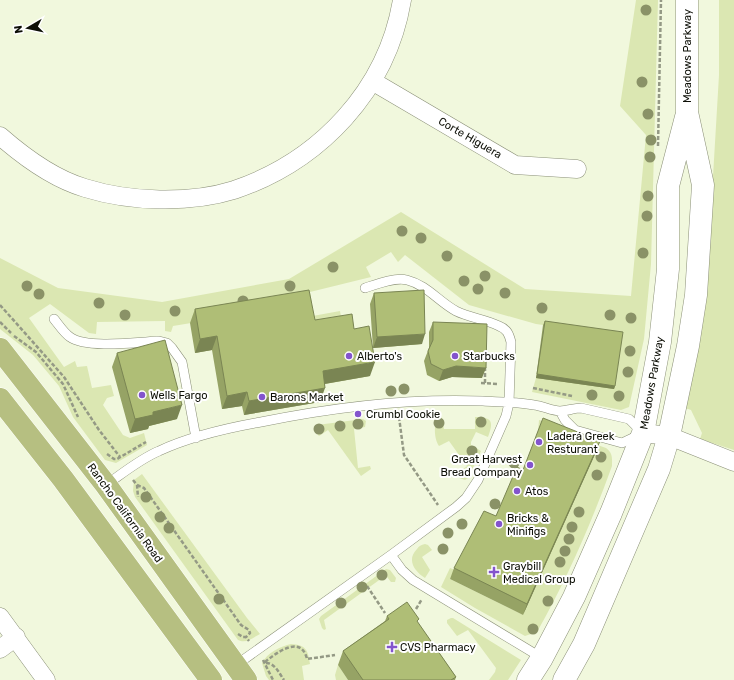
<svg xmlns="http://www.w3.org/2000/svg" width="734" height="680" viewBox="0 0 734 680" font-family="Rubik,sans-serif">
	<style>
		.green { fill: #dbe7b2 }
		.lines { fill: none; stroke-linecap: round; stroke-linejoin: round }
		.service-casing { stroke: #8b9078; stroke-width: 10 }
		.minor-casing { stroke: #8b9078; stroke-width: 19 }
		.secondary-casing { stroke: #8b9078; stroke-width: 23 }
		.primary-casing { stroke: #fff; stroke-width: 23 }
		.path { stroke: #949985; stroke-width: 2.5; stroke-dasharray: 4 2; stroke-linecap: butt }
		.service { stroke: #fff; stroke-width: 9 }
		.minor { stroke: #fff; stroke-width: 18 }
		.secondary { stroke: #fff; stroke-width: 22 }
		.primary { stroke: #b6bf81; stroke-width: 22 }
		.tree { fill: #8a9267 }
		.wall { fill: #96a365 }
		.shaded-wall { fill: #7a8553 }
		.building { fill: #afbe76; stroke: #7a8553 }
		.poi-dot { fill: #8354cd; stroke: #fff; stroke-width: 1.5 }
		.labels { text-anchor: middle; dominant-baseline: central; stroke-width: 4; stroke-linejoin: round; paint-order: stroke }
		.street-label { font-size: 11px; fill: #0d0f06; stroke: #fff }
		.poi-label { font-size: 11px; fill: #0d0f06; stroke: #fff; text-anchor: start }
	</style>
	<rect width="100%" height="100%" fill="#f1f8dd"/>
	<!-- green -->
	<path class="green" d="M636,0H658L651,264L644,339L629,407L621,410L532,392L536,378L621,336L536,324L469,305L405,255L398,262L391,252L366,267L371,277L310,292L312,303L173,326L171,332L165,331V321L97,322L96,334L89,333L50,304L29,318L64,367L75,361L77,367L87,366L92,388L111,385L114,396L107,398L103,405L123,435L130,438L144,433L147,445L116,463L105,460L73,417L59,386L33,355L0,329V258L58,288L162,302L289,279L401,212L525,289L631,296L646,135L620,106Z
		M719,0H734V450L700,439L702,433L691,410L685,408L706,295L719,75Z
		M340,311L343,328L310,334L307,317Z
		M439,416H441L444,429H475V417C492,417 494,421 488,437L476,432L471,442V445L481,451L468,478L465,480L459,478L458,473L467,466L449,441L439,446C434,439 433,423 439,416Z
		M363,419L366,421L365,427L354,429L358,468L370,466L371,469L361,476L328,430L319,436L318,435L315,427L317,425Z
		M539,420L546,422L569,435L606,448C613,453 612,458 612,466C591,524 567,579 537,632L525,636L475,608L441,587L450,568L455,570L450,579L523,615Z
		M142,474L247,618L260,634C252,638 246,644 238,640L135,497L133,491L134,480Z
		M425,544L428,545L432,550L422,557L430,570L425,578C415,572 406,560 417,549C419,546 421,545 425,544Z
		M386,569L390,570L396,578L395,582H391L387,577L382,578L324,620L326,629L324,630L322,628L319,619L321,616Z
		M451,618H453L521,660L508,680H489L495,672L496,668L468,630L457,636L447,623V620Z
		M291,644C306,645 308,650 310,664L302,666L304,680H269L266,676L262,663C267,653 281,646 291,644Z
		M338,665L348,680H336L335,675Z"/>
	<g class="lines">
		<defs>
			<path id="service" d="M54,319C59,325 64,333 70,337C86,349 139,342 159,341L167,343L172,348L182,362L196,438
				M106,485C123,473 140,459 159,451C191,436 227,428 261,422C334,407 408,398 483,401C500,402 518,402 534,405C543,406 552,411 560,411C567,411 574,408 581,408L629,419L643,433L622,443L575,430L565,420L560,411
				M391,555L402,570L413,580L542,658
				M236,665L391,555L456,507L466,498L478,480L506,416L509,403L511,342C509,334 507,329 499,326C485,319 470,318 456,311C439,302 427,285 407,280C395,277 377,284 365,288"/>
			<path id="minor" d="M372,81L515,165L577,169
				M0,136C24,157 54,179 85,188C130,202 189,204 234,190C320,161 387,90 402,0
				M643,433L669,436L734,462
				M0,617L46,680
				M0,649L16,637"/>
			<path id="secondary" d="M528,680L542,658L574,597L611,513L643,433L660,342L668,269V186L686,117
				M564,680L584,644L659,469L669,436L688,346L696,295L703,185L687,112V0"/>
			<path id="primary" d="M0,349L106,485L246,680
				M0,399L63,479L211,680"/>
		</defs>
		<!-- service casing -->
		<use href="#service" class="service-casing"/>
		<!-- minor casing -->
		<use href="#minor" class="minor-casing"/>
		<!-- secondary casing -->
		<use href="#secondary" class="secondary-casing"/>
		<!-- primary casing -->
		<use href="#primary" class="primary-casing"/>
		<!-- path -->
		<path class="path" d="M658,146L661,0
			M0,305L64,377L99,430L120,457
			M0,322L11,333
			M14,336L36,352L63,384L78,417
			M481,383L499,384
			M485,383V365
			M533,388L572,396
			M399,417L404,455L438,505
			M107,454L114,459H117L146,442
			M133,480L137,485L138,497
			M137,485L144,488L241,625L249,630L250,633L246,637
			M367,586L385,613
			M416,609L422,599
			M238,634L243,637H246L249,641
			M263,660L273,680
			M265,662C276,653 301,634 307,659L335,655
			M266,663C275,663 279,673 284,680"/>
		<!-- service -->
		<use href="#service" class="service"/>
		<!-- minor -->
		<use href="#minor" class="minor"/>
		<!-- secondary -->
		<use href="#secondary" class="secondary"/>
		<!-- primary -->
		<use href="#primary" class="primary"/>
	</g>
	<!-- trees -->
	<g class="tree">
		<circle cx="646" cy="10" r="5.5"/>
		<circle cx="642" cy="82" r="5.5"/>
		<circle cx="648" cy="114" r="5.5"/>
		<circle cx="651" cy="140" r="5.5"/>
		<circle cx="650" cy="157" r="5.5"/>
		<circle cx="648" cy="196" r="5.5"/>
		<circle cx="647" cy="216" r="5.5"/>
		<circle cx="402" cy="231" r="5.5"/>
		<circle cx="421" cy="238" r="5.5"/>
		<circle cx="643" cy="253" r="5.5"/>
		<circle cx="447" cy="256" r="5.5"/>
		<circle cx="333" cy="267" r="5.5"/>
		<circle cx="485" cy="276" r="5.5"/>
		<circle cx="464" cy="281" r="5.5"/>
		<circle cx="27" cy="286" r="5.5"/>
		<circle cx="290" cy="286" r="5.5"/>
		<circle cx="478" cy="289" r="5.5"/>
		<circle cx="505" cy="293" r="5.5"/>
		<circle cx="39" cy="294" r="5.5"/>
		<circle cx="243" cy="301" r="5.5"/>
		<circle cx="99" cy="303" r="5.5"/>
		<circle cx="542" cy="308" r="5.5"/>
		<circle cx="175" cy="311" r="5.5"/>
		<circle cx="125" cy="315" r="5.5"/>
		<circle cx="610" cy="315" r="5.5"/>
		<circle cx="631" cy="318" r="5.5"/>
		<circle cx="630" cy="351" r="5.5"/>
		<circle cx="628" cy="372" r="5.5"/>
		<circle cx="404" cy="389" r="5.5"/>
		<circle cx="391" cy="391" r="5.5"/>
		<circle cx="592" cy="395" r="5.5"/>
		<circle cx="619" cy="396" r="5.5"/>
		<circle cx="481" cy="422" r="5.5"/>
		<circle cx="439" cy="423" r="5.5"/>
		<circle cx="358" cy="424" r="5.5"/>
		<circle cx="340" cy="426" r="5.5"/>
		<circle cx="319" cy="429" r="5.5"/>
		<circle cx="472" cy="451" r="5.5"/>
		<circle cx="601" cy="457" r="5.5"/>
		<circle cx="514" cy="463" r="5.5"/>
		<circle cx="597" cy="475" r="5.5"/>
		<circle cx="146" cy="497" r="5.5"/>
		<circle cx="495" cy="504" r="5.5"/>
		<circle cx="579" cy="512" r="5.5"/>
		<circle cx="160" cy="517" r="5.5"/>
		<circle cx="462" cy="524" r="5.5"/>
		<circle cx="572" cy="527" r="5.5"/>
		<circle cx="169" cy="528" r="5.5"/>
		<circle cx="448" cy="533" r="5.5"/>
		<circle cx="569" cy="539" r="5.5"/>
		<circle cx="443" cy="549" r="5.5"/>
		<circle cx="565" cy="551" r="5.5"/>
		<circle cx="560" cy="562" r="5.5"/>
		<circle cx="382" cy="575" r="5.5"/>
		<circle cx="362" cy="587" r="5.5"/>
		<circle cx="219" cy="599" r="5.5"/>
		<circle cx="548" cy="601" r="5.5"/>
		<circle cx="341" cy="603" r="5.5"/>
		<circle cx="533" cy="629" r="5.5"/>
	</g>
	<!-- wall -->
	<path class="wall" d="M374,293L422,344L373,348L370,304Z
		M195,309L315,320L354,329L370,376L325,384L320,402L244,415L242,406L222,409L212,350L195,353L190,323Z
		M545,321L615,386L614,389L536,378L543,325Z
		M433,322L482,378L452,377L439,381L427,375L424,361L429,348V332Z
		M117,353L177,419L149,426L148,429L130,433L112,367Z
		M596,452L523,615L450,579L454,568L496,516L523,470Z
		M387,616L418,623L456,677L455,680H348L338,665L343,651L385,621Z"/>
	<!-- shaded-wall -->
	<path class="shaded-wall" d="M425,334L422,344L373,348L377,337Z
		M217,336L212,350L195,353L200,339Z
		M375,362L370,376L318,385L323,371Z
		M456,366L486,368L482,378L452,377L439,381L443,370Z
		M537,374L615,386L614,389L536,378Z
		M325,388L320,402L244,415L249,401Z
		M247,392L242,406L222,409L227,396Z
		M182,405L177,419L149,426L148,429L130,433L135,419L153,412Z
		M600,441L596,452L523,615L527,604Z"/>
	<!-- building -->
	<path class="building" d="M309,290L315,320L352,314L354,329L369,326L375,362L323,371L325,388L249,401L247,392L227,396L217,336L200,339L195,309Z
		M424,290L425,334L377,337L374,293Z
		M545,321L623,332L615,386L537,374Z
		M433,322L487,324L486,368L456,366L443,370L431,364L428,351L433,340Z
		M165,340L182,405L153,412V415L135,419L117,353Z
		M543,418L600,441L527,604L454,568L484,511L496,516L517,467L523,470Z
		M407,602L419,619L417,621L456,677L451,680H363L343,651L389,619L387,616Z"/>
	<!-- markers -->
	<g class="poi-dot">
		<circle cx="349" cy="356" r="4"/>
		<circle cx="455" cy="356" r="4"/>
		<circle cx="142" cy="395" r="4"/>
		<circle cx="262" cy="397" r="4"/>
		<circle cx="358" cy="414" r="4"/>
		<circle cx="539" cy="442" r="4"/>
		<circle cx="530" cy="465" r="4"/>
		<circle cx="517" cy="491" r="4"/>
		<circle cx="499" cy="524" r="4"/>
		<path d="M492 566h4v4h4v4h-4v4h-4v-4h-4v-4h4z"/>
		<path d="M390 641h4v4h4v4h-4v4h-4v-4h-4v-4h4z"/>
	</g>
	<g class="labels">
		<!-- street labels -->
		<g class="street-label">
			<text transform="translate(687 56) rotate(-90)">Meadows Parkway</text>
			<text transform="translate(470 138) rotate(30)">Corte Higuera</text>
			<text transform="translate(652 383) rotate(-80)">Meadows Parkway</text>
			<text transform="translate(125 513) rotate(54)">Rancho California Road</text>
		</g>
		<!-- poi labels -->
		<g class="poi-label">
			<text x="357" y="356">Alberto's</text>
			<text x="463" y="356">Starbucks</text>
			<text x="150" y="395">Wells Fargo</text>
			<text x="270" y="397">Barons Market</text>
			<text x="366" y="414">Crumbl Cookie</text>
			<text x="547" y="436">Laderá Greek<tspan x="547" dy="13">Resturant</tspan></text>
			<text x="522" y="459" text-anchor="end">Great Harvest<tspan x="522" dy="13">Bread Company</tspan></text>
			<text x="525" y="491">Atos</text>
			<text x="507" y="518">Bricks &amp;<tspan x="507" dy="13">Minifigs</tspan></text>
			<text x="503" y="566">Graybill<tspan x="503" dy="13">Medical Group</tspan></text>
			<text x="400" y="647">CVS Pharmacy</text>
		</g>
	</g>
	<!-- north arrow -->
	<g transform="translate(28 28) rotate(261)" stroke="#ffffff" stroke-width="3" paint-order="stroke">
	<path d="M0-3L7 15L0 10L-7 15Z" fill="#0d0f06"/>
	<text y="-6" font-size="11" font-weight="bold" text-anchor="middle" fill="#0d0f06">N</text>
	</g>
</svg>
